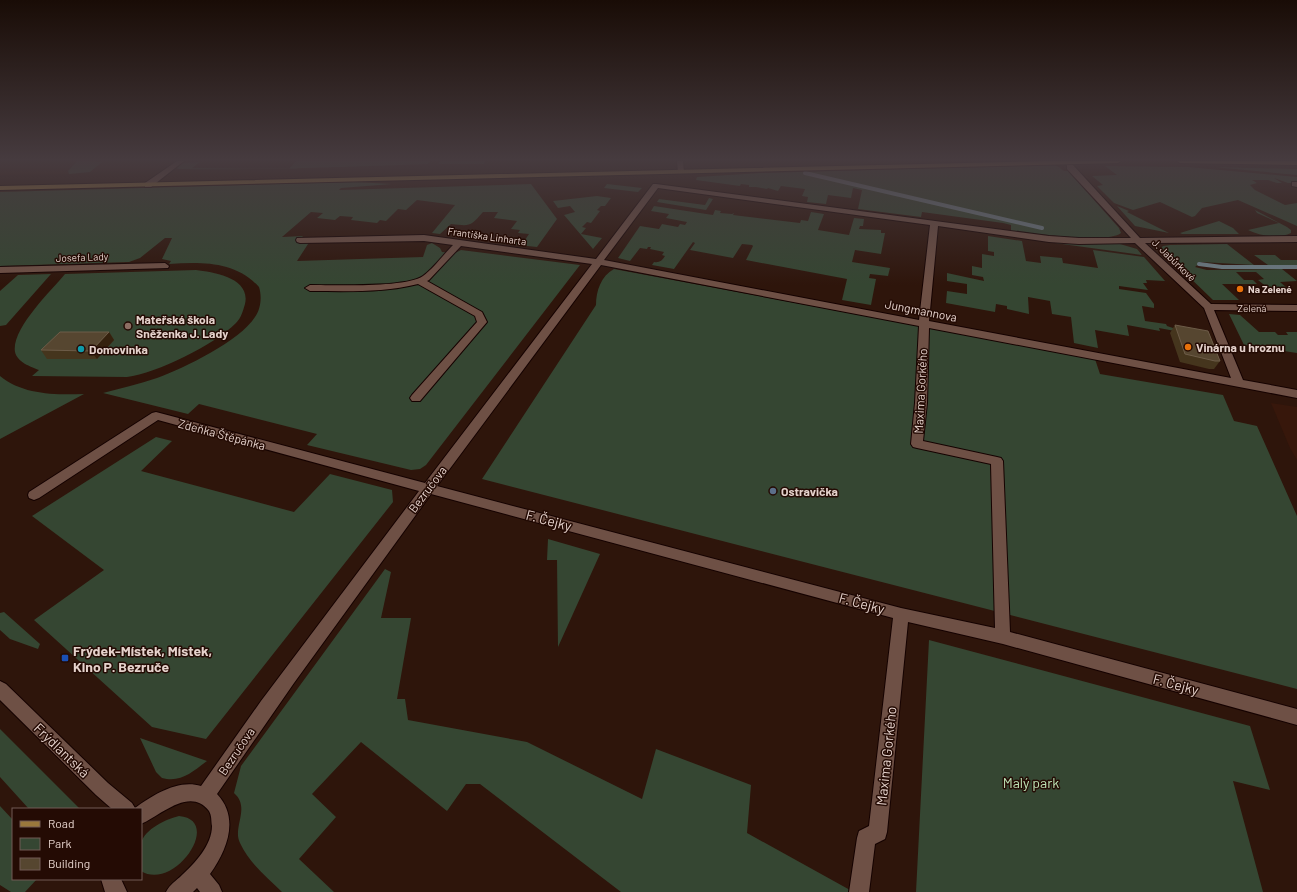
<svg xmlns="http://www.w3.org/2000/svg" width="1297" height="892" viewBox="0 0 1297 892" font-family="Barlow,sans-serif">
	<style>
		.built { fill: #37170b }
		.green { fill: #354632 }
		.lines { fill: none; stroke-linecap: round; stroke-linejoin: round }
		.stream { stroke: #6d7d85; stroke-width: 4 }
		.minor-casing { stroke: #150200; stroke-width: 2 }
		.major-casing { stroke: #150200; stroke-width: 2 }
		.minor { fill: #6e5045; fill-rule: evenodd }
		.major { fill: #9a783c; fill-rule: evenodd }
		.wall { fill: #45351d }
		.shaded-wall { fill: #35210e }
		.building { fill: #564630; stroke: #6d5c48 }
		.food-dot { fill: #e8710a; stroke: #240b04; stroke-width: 1.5 }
		.education-dot { fill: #8d6e63; stroke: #240b04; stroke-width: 1.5 }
		.culture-dot { fill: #0f9aa8; stroke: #240b04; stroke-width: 1.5 }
		.service-dot { fill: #5c6f8a; stroke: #240b04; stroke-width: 1.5 }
		.transit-dot { fill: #1a4fb4; stroke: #240b04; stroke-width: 1.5 }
		.labels { text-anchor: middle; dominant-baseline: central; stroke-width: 3; stroke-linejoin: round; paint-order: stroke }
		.far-street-label { font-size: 10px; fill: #e5d2cc; stroke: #240b04 }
		.far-poi-label { font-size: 10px; font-weight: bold; fill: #e5d2cc; stroke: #240b04; text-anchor: start }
		.street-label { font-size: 12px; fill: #e5d2cc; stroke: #240b04 }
		.poi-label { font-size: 12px; font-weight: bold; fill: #e5d2cc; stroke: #240b04; text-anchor: start }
		.near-street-label { font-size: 14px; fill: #e5d2cc; stroke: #240b04 }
		.near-poi-label { font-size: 14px; font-weight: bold; fill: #e5d2cc; stroke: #240b04; text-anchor: start }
		.near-park-label { font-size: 14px; fill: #bee4b6; stroke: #240b04 }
	</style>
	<rect width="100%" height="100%" fill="#2e150b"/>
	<!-- built -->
	<path class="built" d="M0,161H172L156,170L90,172L100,164L77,161L68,171L69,174L0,175Z
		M1271,403L1297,407V460L1290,448Z"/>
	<!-- green -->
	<path class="green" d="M77,161L102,162L90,172L69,174L68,171Z
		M296,161H430L428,164C345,167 262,170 178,169L177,168L183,163L200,162L192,168L289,169Z
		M440,161H485L484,164H439Z
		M1054,165L1059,167L1064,171H1068L1119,228L1121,233C1109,244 1030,233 1011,231V225L1003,223L922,212L921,217L858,209L862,190L853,188L851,198L828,195L826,204L807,202L808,197L802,196L805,189L781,186L778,191L768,188L767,189L756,187H749V185L741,184L740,186L696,180L697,177L761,173Z
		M1105,166L1188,167L1297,177V183H1288L1274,178L1282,183H1277L1268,180H1252L1257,183L1250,185L1255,190L1285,205L1297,203V226L1238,200L1202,208L1195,216L1192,217L1160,202L1133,210L1114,203L1097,186L1103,185L1092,176L1117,175Z
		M1212,167L1297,169V175L1213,167Z
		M354,182L392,184L341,188L339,190L531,184L557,219L537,247L499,243L502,240L523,243L529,234L518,233L520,230L511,229L517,221L494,218L498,212H483C470,227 470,226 451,224L440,234L432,233L455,205L417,200L406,210L398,209L386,221L380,220L377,223L351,220L353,217L340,216L335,220L317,218L323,213L311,212L282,237L303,236L299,241H310L297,261L423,257L427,245L432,243L440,248L442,252L455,253L461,250L580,265L426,465L420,469L411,470L307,445L317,434L199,404L188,414L103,393C121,388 139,384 157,378C184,368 240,341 255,317C261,309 262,296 259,287C235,261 202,262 169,264L171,261L162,259L172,238H165L140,258L129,262L0,266V192Z
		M607,184L642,188L638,192L604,188Z
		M597,196L611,198L605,206H601L597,210L600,211L591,223L587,222L582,227L586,228L581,234L602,238L593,249L564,215L575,212L570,206L558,208L553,201Z
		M709,198L713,199L706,210L657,202L659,199L705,205Z
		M654,206L713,215L715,210L721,211L720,213L732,214L734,213L733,215L800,223L801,220L808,221L811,212L824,214L818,230L849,235L854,218L864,219L863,226H860L859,229L881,230V233H885L881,254L855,250L852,262L890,268L888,276L870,274L869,278L876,279L871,305L842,300L847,279L746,260L753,246L752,245L742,244L733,258L690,250L695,243L693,242L674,269L652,265L654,262C659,263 662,261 665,256L662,255L664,252L650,249L651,247H648L647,249L640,248L630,261L618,258L640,226L659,229L662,224L678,227L680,224L685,225L687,222L666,218L669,214L651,211Z
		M1117,206L1129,211L1127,212L1169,233L1135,226Z
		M1255,210L1287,227L1291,230V233C1279,239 1260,236 1248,230L1279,223L1257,213Z
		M1219,221L1233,228L1239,234H1182L1180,233Z
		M988,236L1022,241L1026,261L1041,263L1040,256L1062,258L1063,263L1098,268L1093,250L1144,257L1165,281L1146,280L1147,283H1143L1148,290L1119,286V289L1146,293L1154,304V308L1142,306L1145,321L1166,324L1167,326L1173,328L1175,331L1159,328L1160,331L1127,325L1129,336L1095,330L1098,348L1074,343L1071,317L1052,314L1050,301L1028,297L1029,314L1007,309V306L996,304L995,312L946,303L947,291L967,294V284L947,281V273L984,281L983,277L972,275V266L982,268V254L994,256V252L988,251Z
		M1033,240L1120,244L1137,249L1142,255Z
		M1227,244L1254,265L1201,262L1195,267L1207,270L1282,269L1297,281L1280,282L1287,288H1268L1258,280L1264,279L1256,272H1236L1244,280H1253L1257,284H1222L1239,300H1213L1160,249L1163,246L1170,245Z
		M1254,255H1275L1281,260H1297V265H1268Z
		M614,269L1095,359L1100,374L1223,395L1234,421L1257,426L1297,516V689L482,479L596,305C596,291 601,276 614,269Z
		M196,270C214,272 251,278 245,304C243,311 241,318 236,323C214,345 157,373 127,377L32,376L39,370C31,367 17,362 15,352C11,329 51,291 65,274Z
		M51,274L6,325L0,326V291L18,275Z
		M1229,314L1240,315L1259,332H1275L1278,335H1288L1286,332H1297V353L1244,345Z
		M0,376C23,395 56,395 84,394L0,439Z
		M156,437L172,441L141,471L294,512L330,474L392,490L393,502L206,739L152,727L34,620L104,570L32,516Z
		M548,539L600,554L558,647L557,560H547Z
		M385,569L391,572L381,618H411L397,699H405L408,720L527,742L642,799L656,749L751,785L747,833L850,890V892H621L480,784H466L447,811L361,742L312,794L336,817L299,859L334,892H282C267,877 249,863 240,843C232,827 251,808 234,793L241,766Z
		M4,612L40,644L38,649L10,639L0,630V613Z
		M929,640L1250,726L1270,790L1233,781L1263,892H916Z
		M0,729L80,809H29L0,777Z
		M140,738L207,761C192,772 181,783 162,778L156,772Z
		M0,806L13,820V879H37L25,892H11L0,885Z
		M179,816C224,820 174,892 141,871C141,863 139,851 141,843C145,829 166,819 179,816Z"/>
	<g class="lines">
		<!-- stream -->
		<path class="stream" d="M805,173L1042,228
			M1199,264L1222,267H1297"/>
		<defs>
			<path id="minor" d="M177,161H184L151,187H145V183Z
				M677,161H683L684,173H678Z
				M1067,165H1073L1140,238L1297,236V242L1145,243L1211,304L1297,305V311L1214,310L1243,380L1297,390V398L929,328L927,403L923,441L997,457L1001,458L1003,461L1010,632L1297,709V725L1003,644L908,622L887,832L885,839L875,844L869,892H849L857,838L859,831L869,826L893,618L431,494L294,683L217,794C240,818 227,850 210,874L219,885L222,892H200L197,888L193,892H166C170,884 176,881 182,875C195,863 212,845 212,826C211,821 212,816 209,811C190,786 160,816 141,824V809H112L96,795L0,700V681L6,684L108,783L132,803L135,808C153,795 178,779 201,786L261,701L419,491L158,420L39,498L34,500L29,498L28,495L29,492L152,413L156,412L425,483L592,264L461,246L429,280L427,281L482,312L487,322L420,401H412L410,398L412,395L477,322L475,316L418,284C383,293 346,291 310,291L305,288L310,285C333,285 406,288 423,276C433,269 444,254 453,245L424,241L300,243L297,242L296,240L297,238L424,235L596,259L653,184H656L1049,236L1079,238H1131L1067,169ZM658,188L930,225L919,320L604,260ZM938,226L1049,242L1079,244L1135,243L1204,308L1231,378L929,321ZM601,265L919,326L915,403L911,444L913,447L917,448L991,464L995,628L901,608L437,486Z
				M1292,182H1297V187L1292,186Z
				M165,263L169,266L168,268L0,273V267Z
				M101,879H121L127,892H105Z"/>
			<path id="major" d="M1049,161H1121L1118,163L0,190V186Z
				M1177,161H1297V165L1180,163Z"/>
		</defs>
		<!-- minor casing -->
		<use href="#minor" class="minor-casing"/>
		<!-- major casing -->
		<use href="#major" class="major-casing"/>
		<!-- minor -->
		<use href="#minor" class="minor"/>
		<!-- major -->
		<use href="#major" class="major"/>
	</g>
	<!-- wall -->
	<path class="wall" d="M1175,325L1220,361L1214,369H1209L1180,362L1170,333Z
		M109,332L114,340L97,359H47L41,350Z"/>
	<!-- shaded-wall -->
	<path class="shaded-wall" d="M109,332L114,340L97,359L91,351Z"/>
	<!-- building -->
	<path class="building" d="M1175,325L1208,331L1220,361H1215L1185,354Z
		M60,332H109L91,351L41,350Z"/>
	<!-- sky -->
	<linearGradient id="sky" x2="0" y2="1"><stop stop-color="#190c06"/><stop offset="0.56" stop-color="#463b3f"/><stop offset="1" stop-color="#463b3f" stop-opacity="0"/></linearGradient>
	<rect width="1297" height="285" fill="url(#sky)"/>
	<!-- markers -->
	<g class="food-dot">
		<circle cx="1240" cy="289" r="4"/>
		<circle cx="1188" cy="347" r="4"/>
	</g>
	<circle class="education-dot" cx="128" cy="326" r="4"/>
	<circle class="culture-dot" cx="81" cy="349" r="4"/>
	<circle class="service-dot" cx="773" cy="491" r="4"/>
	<rect class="transit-dot" x="61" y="654" width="8" height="8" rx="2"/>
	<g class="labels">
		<!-- far-street labels -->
		<g class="far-street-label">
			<text transform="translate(487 236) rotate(8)">Františka Linharta</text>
			<text transform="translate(82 257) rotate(-2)">Josefa Lady</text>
			<text transform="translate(1174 260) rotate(44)">J. Jabůrkové</text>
			<text x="1252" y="308">Zelená</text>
		</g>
		<!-- far-poi labels -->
		<g class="far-poi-label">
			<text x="1248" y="289">Na Zelené</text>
		</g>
		<!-- street labels -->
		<g class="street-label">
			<text transform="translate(921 310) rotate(11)">Jungmannova</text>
			<text transform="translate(920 391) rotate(-87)">Maxima Gorkého</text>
			<text transform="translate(222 434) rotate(15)">Zdeňka Štěpánka</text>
			<text transform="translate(427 489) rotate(-53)">Bezručova</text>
			<text transform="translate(236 751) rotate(-56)">Bezručova</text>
		</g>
		<!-- poi labels -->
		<g class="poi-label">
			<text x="136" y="319">Mateřská škola<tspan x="136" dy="14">Sněženka J. Lady</tspan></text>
			<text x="1196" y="347">Vinárna u hroznu</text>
			<text x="89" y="349">Domovinka</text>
			<text x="781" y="491">Ostravička</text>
		</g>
		<!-- near-street labels -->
		<g class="near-street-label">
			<text transform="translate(549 520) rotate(15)">F. Čejky</text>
			<text transform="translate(862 603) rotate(15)">F. Čejky</text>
			<text transform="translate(1176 684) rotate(15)">F. Čejky</text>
			<text transform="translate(62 750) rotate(44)">Frýdlantská</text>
			<text transform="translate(886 756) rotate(-84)">Maxima Gorkého</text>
		</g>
		<!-- near-poi labels -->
		<g class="near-poi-label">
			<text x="73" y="650">Frýdek-Místek, Místek,<tspan x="73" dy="16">Kino P. Bezruče</tspan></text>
		</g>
		<!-- near-park labels -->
		<g class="near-park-label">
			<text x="1031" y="782">Malý park</text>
		</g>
	</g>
	<!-- legend -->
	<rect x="12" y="808" width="130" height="72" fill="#240b04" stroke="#715b54"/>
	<rect x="20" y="821" width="20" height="6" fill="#9a783c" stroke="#715b54"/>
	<text x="48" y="828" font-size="12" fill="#e5d2cc">Road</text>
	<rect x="20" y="838" width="20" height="12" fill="#354632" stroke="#715b54"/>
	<text x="48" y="848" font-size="12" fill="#e5d2cc">Park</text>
	<rect x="20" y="858" width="20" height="12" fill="#564630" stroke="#715b54"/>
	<text x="48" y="868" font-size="12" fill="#e5d2cc">Building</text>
</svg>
